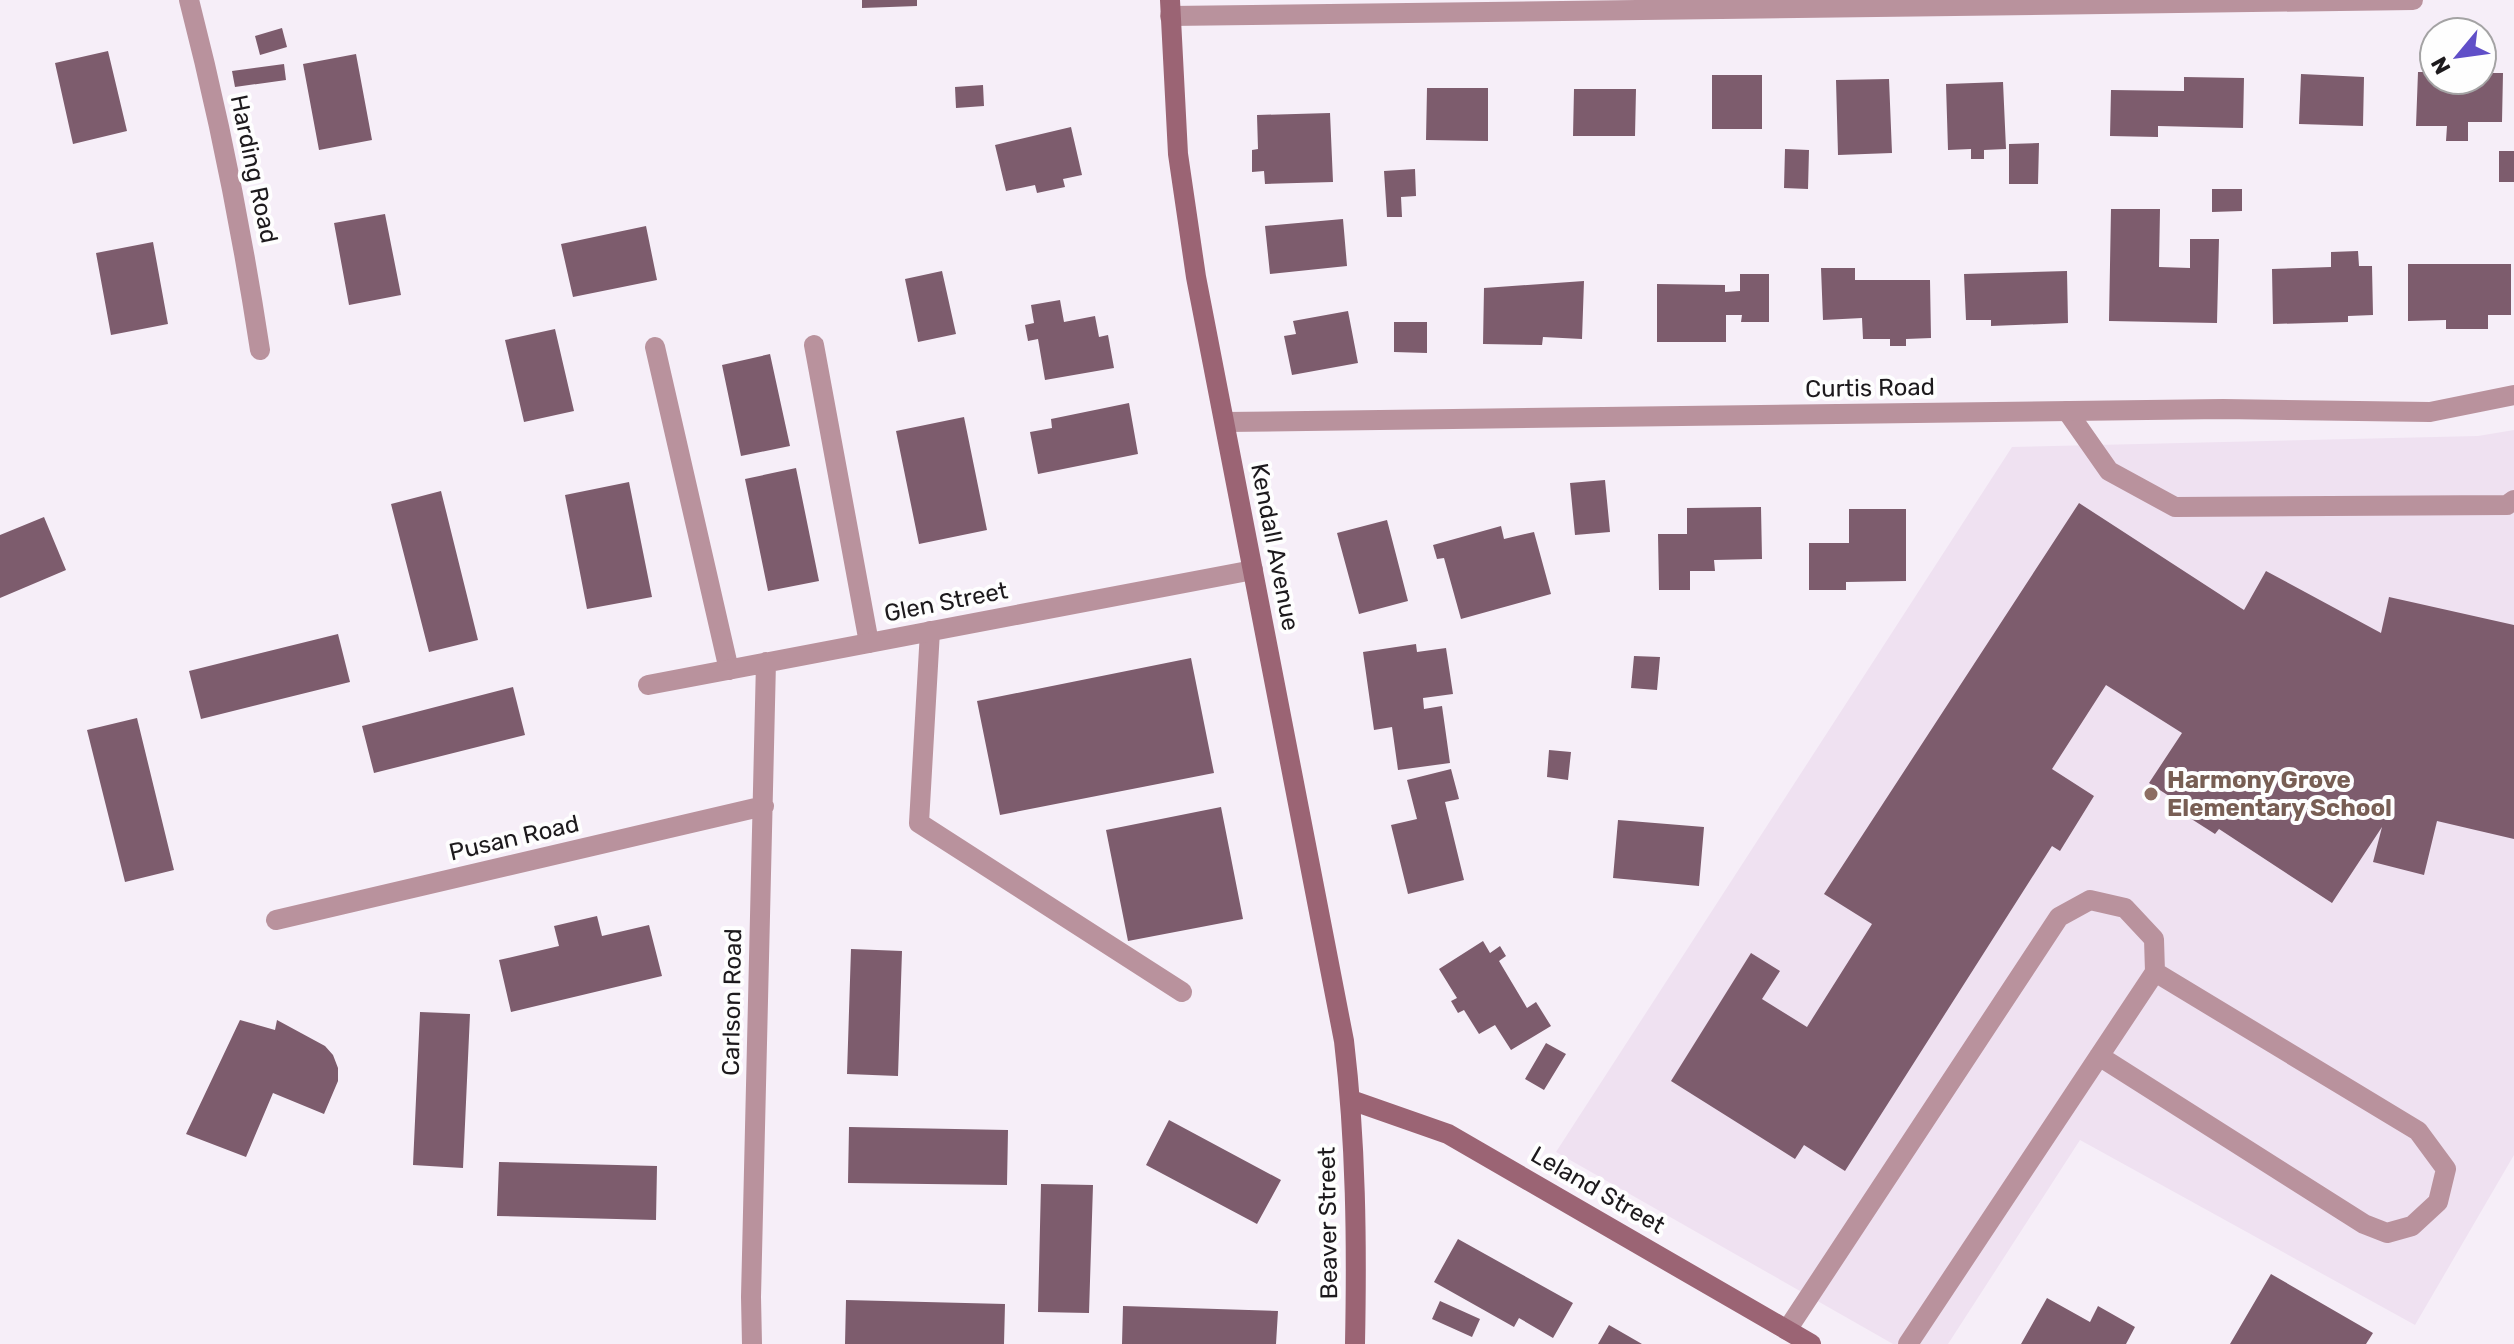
<svg xmlns="http://www.w3.org/2000/svg" width="2514" height="1344" viewBox="0 0 2514 1344" font-family="Rubik,sans-serif">
	<style>
		.built { fill: #efe1f1 }
		.building { fill: #7d5c6d }
		.lines { fill: none; stroke-linecap: round; stroke-linejoin: round }
		.lane { stroke: #b9929d; stroke-width: 20 }
		.street { stroke: #b9929d; stroke-width: 20 }
		.secondary { stroke: #9b6474; stroke-width: 20 }
		.education-dot { fill: #8d6e63; stroke: #fefefe; stroke-width: 3 }
		.labels { text-anchor: middle; dominant-baseline: central; stroke-width: 8; stroke-linejoin: round; paint-order: stroke }
		.street-label { font-size: 24px; fill: #1d1a1d; stroke: #fefefe }
		.education-label { font-size: 24px; font-weight: bold; fill: #785e54; stroke: #fefefe; text-anchor: start }
	</style>
	<rect width="100%" height="100%" fill="#f6eef8"/>
	<!-- built -->
	<path class="built" d="M2514,430V1155L2415,1325L2080,1140L1948,1344H1893L1556,1152L2012,447L2478,436Z"/>
	<!-- building -->
	<path class="building" d="M862,0H917V6L862,8Z
		M282,28L287,47L260,55L255,36Z
		M108,51L127,131L73,144L55,63Z
		M356,54L372,140L319,150L303,64Z
		M284,64L286,80L235,87L232,71Z
		M2418,72H2434V80H2482V73H2503L2502,122H2468V141H2446L2447,126H2416Z
		M2301,74L2364,77L2363,126L2299,124Z
		M1712,75H1762V129H1712Z
		M2184,77L2244,78L2243,128L2158,126V137L2110,136L2111,90L2184,91Z
		M1889,79L1892,153L1838,155L1836,80Z
		M2003,82L2006,149L1984,150V159H1971V149L1948,150L1946,84Z
		M983,85L984,106L956,108L955,87Z
		M1427,88H1488V141L1426,140Z
		M1574,89H1636L1635,136H1573Z
		M1330,113L1333,182L1265,184L1264,171L1252,172V150L1258,149L1257,115Z
		M1071,127L1082,175L1063,179L1065,187L1037,193L1035,185L1006,191L995,145Z
		M2039,143L2038,184H2009V144Z
		M1785,149L1809,150L1808,189L1784,188Z
		M2499,151H2514V182H2499Z
		M1415,169L1416,196L1401,197L1402,217H1387L1384,171Z
		M2212,189H2242V211L2212,212Z
		M2111,209H2160L2159,267L2190,268V239H2219L2217,323L2109,321Z
		M385,214L401,295L349,305L334,223Z
		M1343,219L1347,266L1270,274L1265,226Z
		M646,226L657,280L573,297L561,244Z
		M153,242L168,324L111,335L96,253Z
		M2358,251L2359,266H2372L2373,315L2348,316V322L2273,324L2272,269L2331,267V252Z
		M2408,264H2511V315H2488V329H2446V320L2408,321Z
		M1821,268H1855V280H1930L1931,338L1906,339V346H1890V339H1863L1862,318L1823,320Z
		M942,271L956,334L918,342L905,279Z
		M2067,271L2068,323L1991,326V320H1966L1964,274Z
		M1740,274H1769V322H1741L1742,315H1726V342H1657V284L1725,285V292L1740,291Z
		M1584,281L1582,339L1543,337L1542,345L1483,344L1484,288Z
		M1060,300L1064,322L1095,316L1099,337L1108,335L1114,368L1045,380L1038,339L1028,341L1025,325L1034,323L1031,305Z
		M1348,311L1358,363L1292,375L1284,336L1296,334L1293,321Z
		M1394,322H1427V353L1394,352Z
		M555,329L574,411L524,422L505,340Z
		M770,354L790,446L741,456L722,365Z
		M1129,403L1138,454L1038,474L1030,432L1052,428L1051,419Z
		M964,417L987,530L919,544L896,431Z
		M796,468L819,581L768,591L745,479Z
		M1605,480L1610,532L1575,535L1570,483Z
		M629,482L652,597L587,609L565,495Z
		M441,491L478,640L429,652L391,504Z
		M2079,503L2244,610L2266,571L2381,633L2389,597L2514,625V839L2437,821L2424,875L2373,862L2382,827L2332,903L2219,829L2215,834L2182,813L2186,807L2149,783L2182,733L2106,685L2052,769L2094,796L2060,851L2052,846L1845,1171L1804,1145L1795,1159L1671,1081L1751,953L1780,971L1762,999L1807,1027L1872,924L1824,894Z
		M1761,507L1762,559L1714,560L1715,571H1690V590H1659L1658,534H1687V508Z
		M1849,509H1906V581L1846,582V590H1809V543H1849Z
		M44,517L66,570L0,598V535Z
		M1387,520L1408,601L1359,614L1337,533Z
		M1501,526L1504,539L1534,532L1551,594L1461,619L1444,558L1437,559L1433,545Z
		M338,634L350,682L201,719L189,671Z
		M1416,644L1417,652L1446,648L1453,694L1423,698L1424,709L1442,706L1450,763L1398,770L1392,727L1374,730L1363,652Z
		M1634,656L1660,657L1657,690L1631,688Z
		M1191,658L1214,773L1000,815L977,701Z
		M513,687L525,735L374,773L362,726Z
		M137,718L174,870L125,882L87,730Z
		M1549,750L1571,752L1568,780L1547,777Z
		M1451,769L1459,799L1445,802L1464,880L1408,894L1391,825L1417,819L1407,780Z
		M1221,807L1243,919L1128,941L1106,830Z
		M1618,820L1704,827L1699,886L1613,878Z
		M597,916L602,936L649,925L662,976L511,1012L499,960L559,946L554,926Z
		M1483,941L1490,953L1500,946L1506,956L1499,961L1527,1008L1536,1002L1551,1026L1511,1050L1495,1025L1479,1034L1464,1010L1458,1013L1451,1001L1457,998L1439,969Z
		M851,949L902,951L898,1076L847,1074Z
		M420,1012L470,1014L463,1168L413,1165Z
		M240,1020L275,1030L277,1020L325,1046L333,1055L338,1068V1081L324,1114L273,1093L246,1157L186,1134Z
		M1546,1043L1566,1054L1544,1090L1525,1079Z
		M1169,1120L1281,1180L1257,1224L1146,1165Z
		M849,1127L1008,1130L1007,1185L848,1183Z
		M499,1162L657,1166L656,1220L497,1216Z
		M1041,1184L1093,1185L1089,1313L1038,1312Z
		M1458,1239L1573,1303L1553,1338L1519,1318L1514,1327L1434,1282Z
		M2271,1274L2373,1333L2366,1344H2230Z
		M2047,1298L2090,1322L2098,1306L2135,1327L2126,1344H2021Z
		M846,1300L1005,1304L1004,1344H845Z
		M1440,1301L1480,1319L1472,1337L1432,1319Z
		M1123,1306L1278,1311L1276,1344H1122Z
		M1609,1325L1642,1344H1598Z"/>
	<g class="lines">
		<!-- lane -->
		<path class="lane" d="M814,345L869,643
			M655,347L729,670
			M2067,411L2109,471L2175,507L2507,505L2514,500
			M930,631L919,823L1182,992
			M2099,1056L2364,1224L2387,1233L2412,1226L2438,1202L2446,1169L2418,1131L2155,972
			M1787,1330L2059,917L2090,900L2125,908L2154,939L2155,972L1908,1344"/>
		<!-- street -->
		<path class="street" d="M189,0C219,116 242,232 260,350
			M1170,16L2413,0
			M1225,422L2223,409L2430,412L2514,395
			M648,685L1253,570
			M276,920L764,806
			M752,1344L751,1297L766,662"/>
		<!-- secondary -->
		<path class="secondary" d="M1170,0L1178,154L1196,277L1344,1041C1356,1142 1357,1243 1355,1344
			M1351,1100L1448,1134L1811,1344"/>
	</g>
	<!-- markers -->
	<circle class="education-dot" cx="2151" cy="794" r="8"/>
	<g class="labels">
		<!-- street labels -->
		<g class="street-label">
			<text transform="translate(254 169) rotate(78)">Harding Road</text>
			<text transform="translate(1870 388) rotate(-1)">Curtis Road</text>
			<text transform="translate(1275 547) rotate(79)">Kendall Avenue</text>
			<text transform="translate(946 602) rotate(-11)">Glen Street</text>
			<text transform="translate(514 838) rotate(-13)">Pusan Road</text>
			<text transform="translate(732 1002) rotate(-89)">Carlson Road</text>
			<text transform="translate(1598 1190) rotate(30)">Leland Street</text>
			<text transform="translate(1328 1223) rotate(-91)">Beaver Street</text>
		</g>
		<!-- education labels -->
		<g class="education-label">
			<text x="2167" y="780">Harmony Grove<tspan x="2167" dy="28">Elementary School</tspan></text>
		</g>
	</g>
	<!-- north arrow -->
	<g transform="translate(2458 56) rotate(241)"><circle r="38" fill="#fefefe" stroke="#a4a3a4" stroke-width="2"/>
	<path d="M0-6L14 30L0 20L-14 30Z" fill="#604fc8"/>
	<text y="-12" font-size="22" font-weight="bold" text-anchor="middle" fill="#1d1a1d">N</text>
	</g>
</svg>
